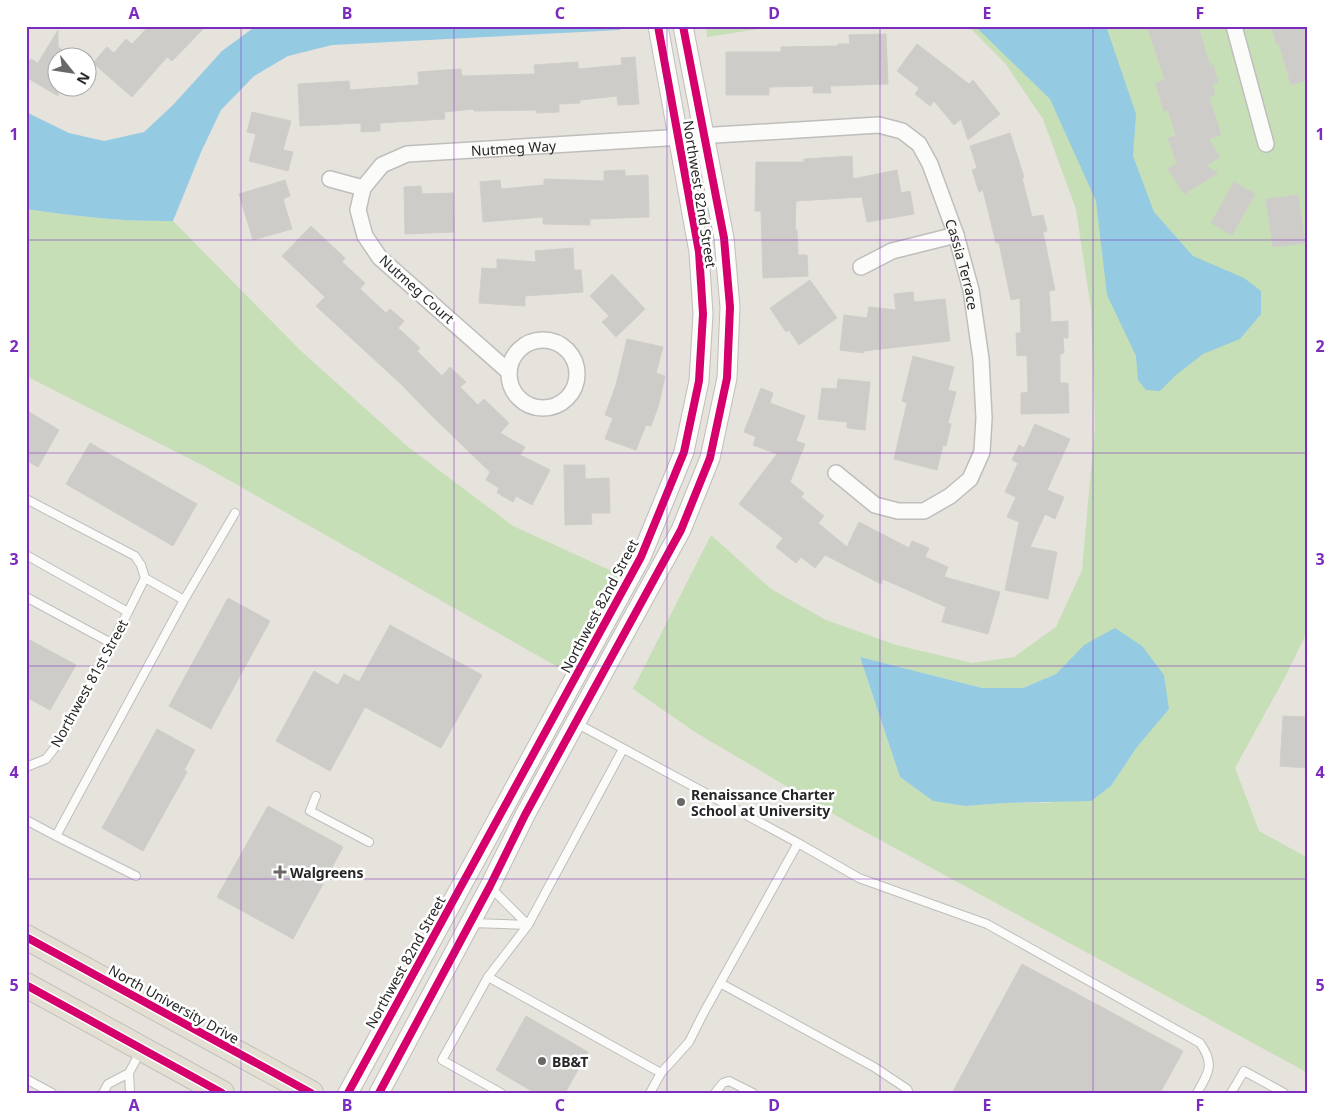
<svg xmlns="http://www.w3.org/2000/svg" width="1334" height="1119" viewBox="0 0 1334 1119" font-family="'Noto Sans',sans-serif">
	<style>
		.grass { fill: #c6dfb7; fill-rule: evenodd }
		.water { fill: #94cbe3 }
		.building { fill: #ceccc8; stroke: #d0cec9 }
		.lines { fill: none; stroke-linecap: round; stroke-linejoin: round }
		.service-casing { stroke: #bfbebd; stroke-width: 10 }
		.minor-casing { stroke: #bfbebd; stroke-width: 18 }
		.tertiary-casing { stroke: #bfbebd; stroke-width: 21 }
		.primary-casing { stroke: #c3c1bf; stroke-width: 26 }
		.service { stroke: #fbfbfa; stroke-width: 8 }
		.minor { stroke: #fbfbfa; stroke-width: 15 }
		.tertiary { stroke: #fbfbfa; stroke-width: 19 }
		.primary { stroke: #e3e0d3; stroke-width: 24 }
		.cycleway-casing { stroke: #fff; stroke-width: 11 }
		.cycleway { stroke: #d6006c; stroke-width: 8 }
		.grid { fill: none; stroke: #7b2cbf; stroke-width: 1; stroke-opacity: 0.55 }
		.poi-dot { fill: #6a6866; stroke: #fff; stroke-width: 2 }
		.labels { text-anchor: middle; dominant-baseline: central; stroke-width: 5; stroke-linejoin: round; paint-order: stroke }
		.street-label { font-size: 14px; fill: #272727; stroke: #fff }
		.poi-label { font-size: 14px; font-weight: bold; fill: #272727; stroke: #fff; text-anchor: start }
		.neatline { fill: none; stroke: #7b2cbf; stroke-width: 2 }
		.grid-label { font-size: 16px; text-anchor: middle; font-weight: bold; fill: #7b2cbf }
	</style>
	<rect width="100%" height="100%" fill="#e6e2dc"/>
	<!-- grass -->
	<path class="grass" d="M706,26H779L707,37Z
		M968,26H1308V630L1285,677L1235,768L1259,831L1308,858V1073L847,822L695,732L633,689L711,535L771,589L826,620L896,645L972,663L1014,657L1056,627L1082,570L1095,426L1091,309L1076,209L1043,119L1005,63ZM1084,645L1137,747L1111,786L1048,803H1005L965,806L933,801L900,777L860,657L982,688H1023L1056,674Z
		M26,209C75,216 124,222 173,221L301,351L407,446L513,526L625,577L572,675L204,466L26,376Z"/>
	<!-- water -->
	<path class="water" d="M256,26H621L620,30L332,45L288,56L254,76L221,110L201,152L173,221C124,222 75,216 26,209V112L69,133L104,141L144,132L173,105L222,51Z
		M972,26H1106L1136,114L1133,156L1154,212L1193,256L1244,278L1261,291V314L1240,339L1203,354L1176,375L1160,391L1146,390L1138,380L1136,356L1107,295L1096,201L1050,99L978,29Z
		M1115,628L1142,646L1164,675L1169,709L1137,747L1111,786L1091,801L1005,803L965,806L933,801L900,777L860,657L982,688H1023L1056,674L1084,645Z"/>
	<!-- building -->
	<path class="building" d="M149,26H206L172,61L167,57L132,97L93,63L107,47L114,53L126,39L132,44Z
		M1147,26H1198L1210,66L1213,65L1218,82L1212,84L1215,95L1209,97L1221,135L1209,139L1220,157L1206,166L1218,173L1184,194L1168,169L1177,164L1168,138L1176,136L1168,110L1164,111L1155,83L1165,80Z
		M1271,26H1308V80L1291,85L1279,44L1277,45Z
		M58,30V47L76,58H58V96L26,77V66L31,59L38,63Z
		M886,34L888,84L830,86L831,93H813V86L769,87V95H726V52H781V47L838,46V44H850L849,35Z
		M917,44L969,84L973,80L1000,114L968,140L961,119L954,125L934,101L930,106L915,94L919,88L897,71Z
		M635,57L639,104L618,105L617,96L580,100V103L559,104V112L536,113V110L474,111V109L444,112L445,119L380,123V131L361,132V123L300,126L298,84L349,81L350,90L419,85L418,72L461,69L462,76L535,74L534,65L578,62V69L622,65L621,58Z
		M252,112L291,121L283,150L293,152L288,171L249,161L256,134L247,132Z
		M1010,133L1024,177L1022,178L1032,217L1043,215L1047,231L1043,232L1055,290L1049,291L1051,322L1068,321V338H1063L1064,353L1060,354V383H1068L1069,413L1021,414V393L1028,392L1027,355L1017,356L1016,333H1021L1020,298L1011,300L999,243H996L983,190L979,192L972,170L977,168L970,146Z
		M852,156L853,179L897,170L901,193L910,191L914,214L867,222L862,197L796,201L795,230H797L798,255H807L808,276L763,278L761,211H755L756,162H804V159Z
		M625,170V176L648,175L649,217L590,219V225L543,224V217L483,222L480,182L500,180L501,189L544,185V179L604,181V171Z
		M285,180L290,196L283,199L292,229L253,240L239,194Z
		M1234,182L1255,194L1232,235L1211,223Z
		M421,186L422,194L453,193L454,232L405,234L404,187Z
		M1298,195L1305,243L1273,247L1266,199Z
		M311,226L345,258L342,262L365,283L360,289L386,313L390,309L404,321L398,328L420,348L417,351L442,376L450,367L466,382L460,387L478,405L484,399L509,423L500,433L525,447L520,455L550,470L532,505L516,496L513,502L497,493L499,488L486,480L490,472L432,416L401,384L316,306L325,297L282,256Z
		M573,248L574,270H581L583,292L525,296V306L479,303L482,268L497,269V259L536,262L535,251Z
		M612,274L645,309L616,337L602,322L609,316L590,296Z
		M810,280L837,318L799,345L789,330L786,332L770,308Z
		M913,292L914,302L945,299L950,341L864,351L863,353L840,350L844,315L867,318L869,307L896,310L894,294Z
		M627,339L663,347L656,373L665,376L659,404L651,426L646,425L636,450L605,439L613,418L605,415L616,385Z
		M913,356L954,367L948,390L956,392L948,423L951,424L946,446L943,445L937,470L894,459L907,403L902,401Z
		M838,379L870,382L865,430L847,428V422L818,419L822,388L837,389Z
		M761,388L773,393L770,403L805,416L796,441L805,444L790,482L804,493L801,497L824,516L818,523L847,547L859,522L909,548L912,541L929,548L925,557L948,567L944,577L1000,592L988,634L942,622L946,607L883,579L881,584L825,555L815,568L801,557L796,563L776,547L783,538L739,504L777,454L753,445L756,437L744,432Z
		M26,410L59,430L38,467L26,460Z
		M1035,424L1070,439L1047,490L1064,497L1055,519L1045,514L1030,547L1057,552L1048,599L1005,590L1019,522L1007,517L1016,497L1005,492L1018,463L1012,460L1019,445L1024,448Z
		M90,443L197,504L173,546L66,484Z
		M564,465H585V479L609,478L610,513H591L592,524L565,525Z
		M228,598L270,621L211,729L169,706Z
		M390,625L482,675L441,748L365,707L330,771L276,741L314,671L338,685L344,674L359,682Z
		M26,638L76,665L50,710L26,697Z
		M1283,716L1308,717V768L1280,766Z
		M157,729L195,750L184,770L187,772L143,851L102,828Z
		M268,806L343,847L293,939L217,897Z
		M1022,964L1183,1051L1160,1093H952Z
		M526,1016L588,1052L565,1093H535L496,1070Z"/>
	<g class="lines">
		<defs>
			<path id="service" d="M26,499L135,556L141,565L145,578L128,612
				M26,555L128,612L57,745L46,759L26,767
				M26,597L111,643
				M184,600L235,513
				M576,723L798,843L859,878L987,924L1200,1043C1215,1064 1209,1072 1197,1093
				M316,796L310,811L369,842
				M26,820L56,836
				M136,876L56,836L184,600L145,578
				M490,887L528,925
				M472,923L528,925
				M488,977L661,1073
				M720,983L874,1067L907,1089L909,1093
				M129,1073L130,1093
				M26,1079L52,1093
				M103,1093L108,1084L129,1073L140,1052
				M501,1093L442,1060L488,977L528,925L623,749
				M650,1093L661,1073L689,1042L703,1014L798,843
				M715,1093L723,1083L729,1081L753,1093
				M1231,1093L1244,1071L1284,1093"/>
			<g id="minor">
				<path d="M1234,26L1266,144"/>
				<path d="M330,179L363,188"/>
				<path d="M861,267L892,251L956,235"/>
				<circle cx="543" cy="374" r="34"/>
				<path id="s1" d="M509,372L380,258L365,236L358,210L363,188L382,165L407,154L879,125L902,131L919,144L930,164L956,235L971,290L981,359L984,418L982,452L970,479L950,496L924,511H898L875,505L836,473"/>
			</g>
			<path id="tertiary" d="M348,1093L641,557L684,452L699,381L703,314L699,252L658,26
				M379,1093L490,886L525,815L681,530L710,458L727,378L730,307L724,238L683,26"/>
			<path id="primary" d="M26,937L311,1093
				M26,985L222,1093"/>
		</defs>
		<!-- service casing -->
		<use href="#service" class="service-casing"/>
		<!-- minor casing -->
		<use href="#minor" class="minor-casing"/>
		<!-- tertiary casing -->
		<use href="#tertiary" class="tertiary-casing"/>
		<!-- primary casing -->
		<use href="#primary" class="primary-casing"/>
		<!-- service -->
		<use href="#service" class="service"/>
		<!-- minor -->
		<use href="#minor" class="minor"/>
		<!-- tertiary -->
		<use href="#tertiary" class="tertiary"/>
		<!-- primary -->
		<use href="#primary" class="primary"/>
		<defs>
			<path id="cycleway" d="M26,937L311,1093
				M26,985L222,1093
				M348,1093L641,557L684,452L699,381L703,314L699,252L658,26
				M379,1093L490,886L525,815L681,530L710,458L727,378L730,307L724,238L683,26"/>
		</defs>
		<!-- cycleway casing -->
		<use href="#cycleway" class="cycleway-casing"/>
		<!-- cycleway -->
		<use href="#cycleway" class="cycleway"/>
	</g>
	<!-- grid -->
	<path class="grid" d="M241,26V1093M454,26V1093M667,26V1093M880,26V1093M1093,26V1093M26,240H1308M26,453H1308M26,666H1308M26,879H1308"/>
	<!-- markers -->
	<g class="poi-dot">
		<circle cx="681" cy="802" r="5"/>
		<path d="M277.5 864.5h5v5h5v5h-5v5h-5v-5h-5v-5h5z"/>
		<circle cx="542" cy="1061" r="5"/>
	</g>
	<g class="labels">
		<!-- street labels -->
		<g class="street-label">
			<text stroke="none"><textPath href="#s1" startOffset="412">Nutmeg Way</textPath></text>
			<text transform="translate(700 194) rotate(81)">Northwest 82nd Street</text>
			<text stroke="none"><textPath href="#s1" startOffset="952">Cassia Terrace</textPath></text>
			<text transform="translate(417 289) rotate(42)">Nutmeg Court</text>
			<text transform="translate(599 606) rotate(-62)">Northwest 82nd Street</text>
			<text transform="translate(89 683) rotate(-61)">Northwest 81st Street</text>
			<text transform="translate(405 962) rotate(-61)">Northwest 82nd Street</text>
			<text transform="translate(174 1004) rotate(29)">North University Drive</text>
		</g>
		<!-- poi labels -->
		<g class="poi-label">
			<text x="691" y="794">Renaissance Charter<tspan x="691" dy="16">School at University</tspan></text>
			<text x="290" y="872">Walgreens</text>
			<text x="552" y="1061">BB&amp;T</text>
		</g>
	</g>
	<!-- border -->
	<rect width="1334" height="1119" fill="none" stroke="#ffffff" stroke-width="55"/>
	<!-- north arrow -->
	<g transform="translate(72 72) rotate(120)"><circle r="24" fill="#ffffff" stroke="#a9a9a9"/>
	<path d="M0-4L9 19L0 12L-9 19Z" fill="#6a6866"/>
	<text y="-8" font-size="14" font-weight="bold" text-anchor="middle" fill="#272727">N</text>
	</g>
	<rect x="28" y="28" width="1278" height="1064" class="neatline"/>
	<g class="grid-label">
		<text x="134" y="19">A</text>
		<text x="347" y="19">B</text>
		<text x="560" y="19">C</text>
		<text x="774" y="19">D</text>
		<text x="987" y="19">E</text>
		<text x="1200" y="19">F</text>
		<text x="14" y="140">1</text>
		<text x="1320" y="140">1</text>
		<text x="14" y="352">2</text>
		<text x="1320" y="352">2</text>
		<text x="14" y="565">3</text>
		<text x="1320" y="565">3</text>
		<text x="14" y="778">4</text>
		<text x="1320" y="778">4</text>
		<text x="14" y="991">5</text>
		<text x="1320" y="991">5</text>
		<text x="134" y="1111">A</text>
		<text x="347" y="1111">B</text>
		<text x="560" y="1111">C</text>
		<text x="774" y="1111">D</text>
		<text x="987" y="1111">E</text>
		<text x="1200" y="1111">F</text>
	</g>
</svg>
